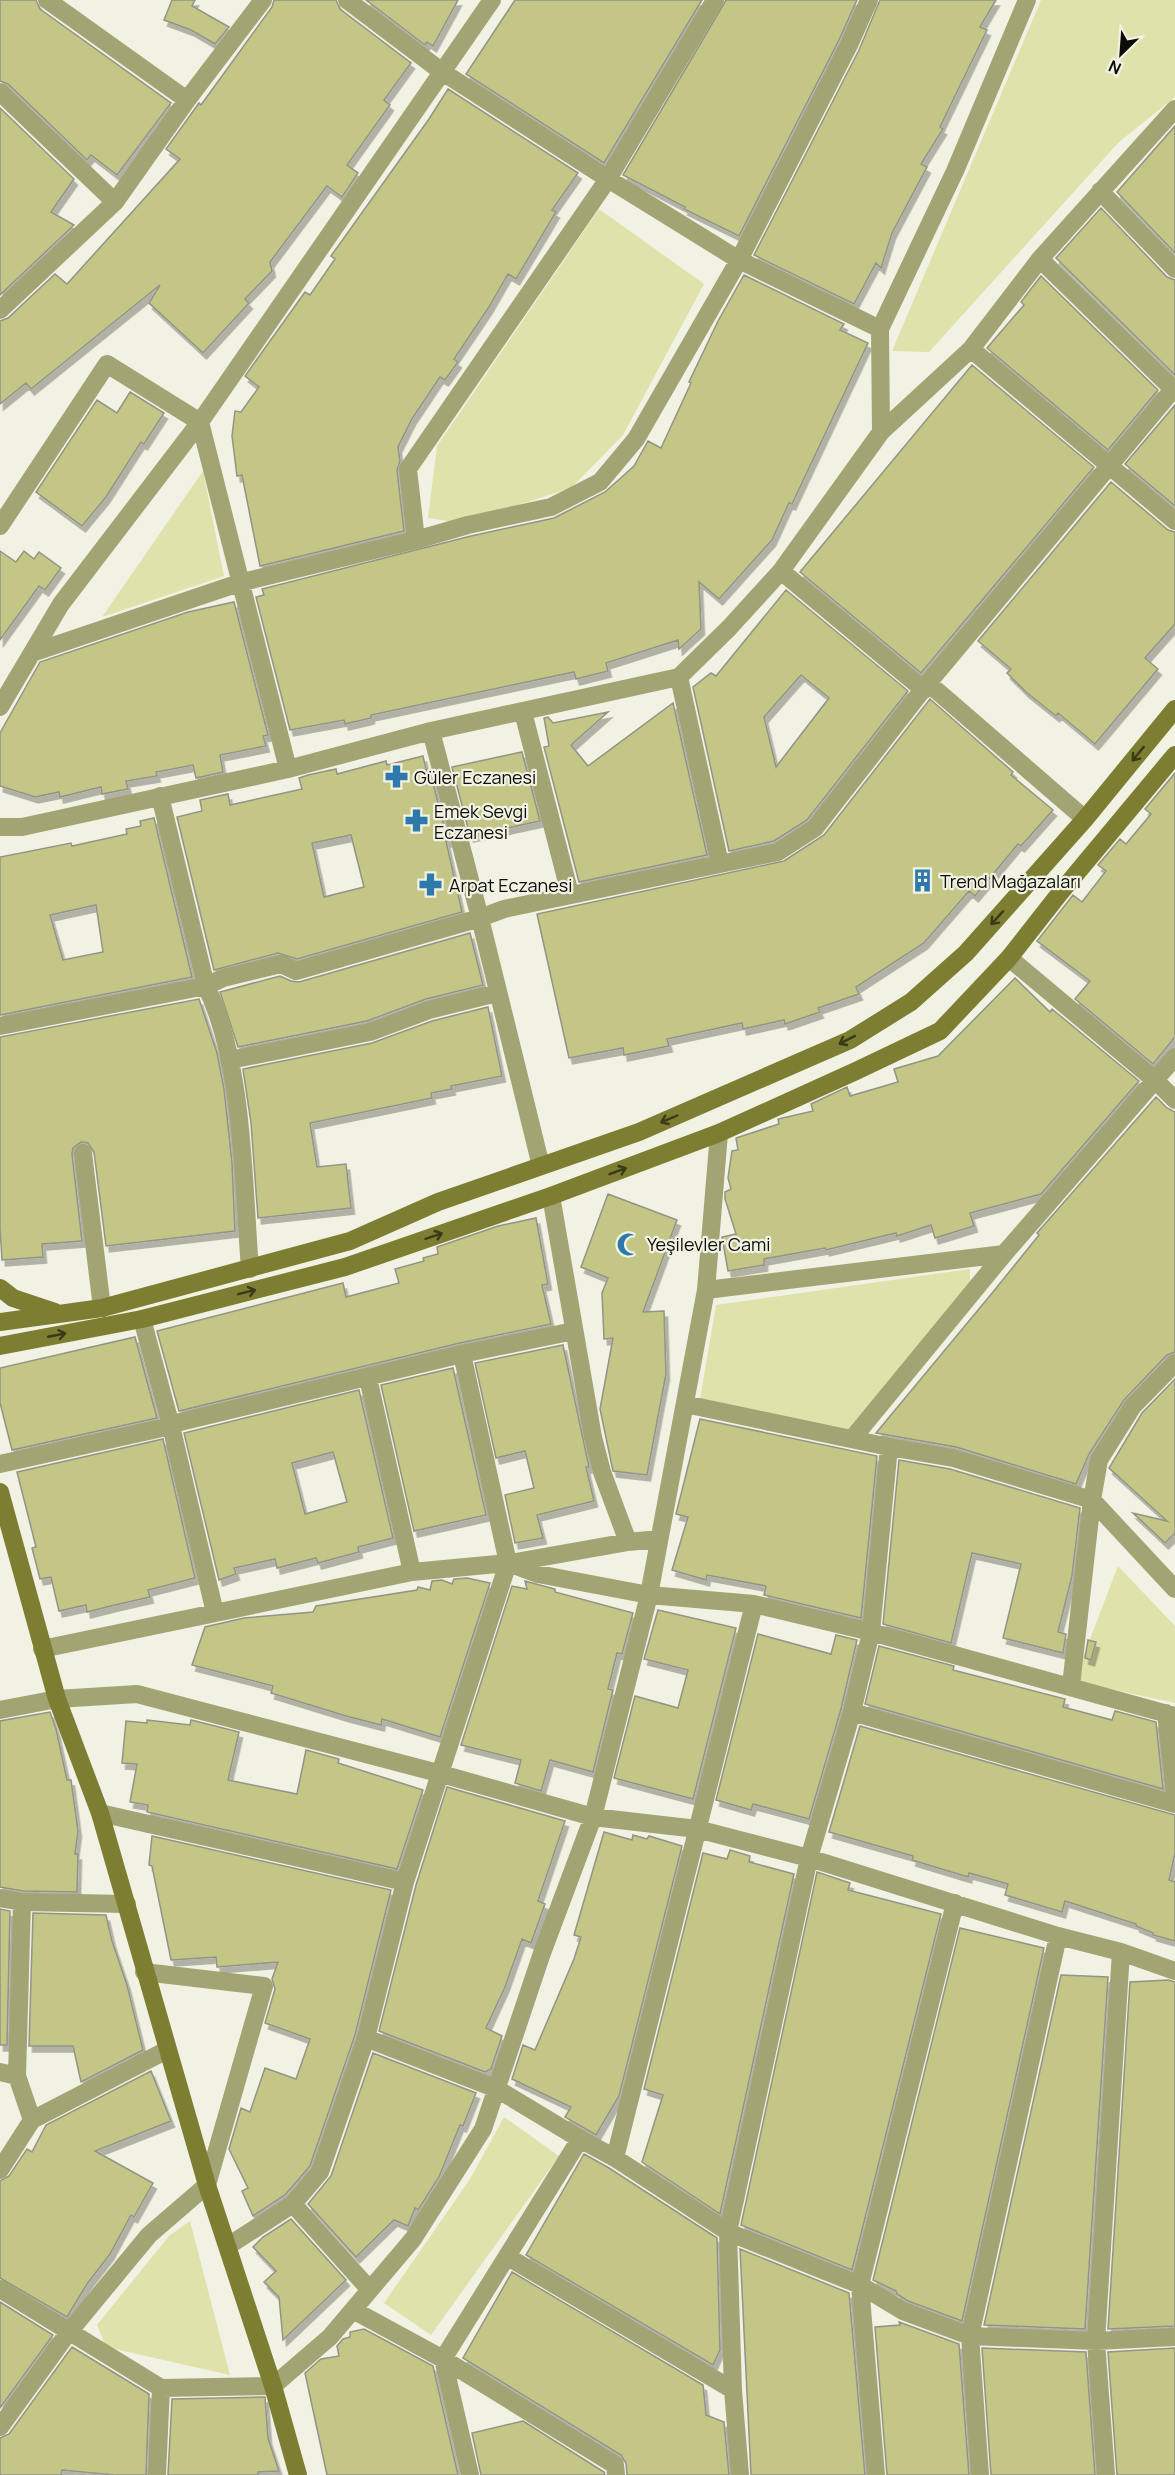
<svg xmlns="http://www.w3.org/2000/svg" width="1175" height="2475" viewBox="0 0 1175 2475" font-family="Manrope,sans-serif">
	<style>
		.green { fill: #e0e2ab }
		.building { fill: #c3c684; stroke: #939487; stroke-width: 1.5; fill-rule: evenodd; filter: url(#shadow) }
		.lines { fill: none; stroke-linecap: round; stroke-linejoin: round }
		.street { stroke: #a2a474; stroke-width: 18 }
		.secondary { stroke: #7d7e31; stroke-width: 18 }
		.oneway { stroke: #393a18 }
		.labels { text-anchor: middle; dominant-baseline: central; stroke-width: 4.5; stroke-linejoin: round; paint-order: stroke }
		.poi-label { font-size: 18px; fill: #0c0d08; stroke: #f1f2e3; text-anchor: start }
	</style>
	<defs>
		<filter id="shadow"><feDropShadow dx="3.5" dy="6" stdDeviation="0" flood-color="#0004"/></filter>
	</defs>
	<rect width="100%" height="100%" fill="#f1f2e3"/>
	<!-- green -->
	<path class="green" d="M1041,0H1175V97L1119,142L929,352L892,351Z
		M599,209L704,284L623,435L571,488L461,523L428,518L437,446Z
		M203,471L224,576L102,617Z
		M970,1269V1282L845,1435L699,1405L716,1305Z
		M1118,1566L1175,1626V1703L1074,1681Z
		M504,2117L559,2156L431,2335L384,2303L470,2179Z
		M190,2221L230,2375L106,2347L97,2325L169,2236Z"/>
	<!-- building -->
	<path class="building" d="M0,0H36L40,9L171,103L117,175L91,155L87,160L8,84L0,81Z
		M172,0H195L192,6L229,27L215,44L191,30L164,20Z
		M274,0H336L340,9L411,63L384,100L390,105L347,165L358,173L342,197L327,186L270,262L272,271L245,299L249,303L203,353L149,303L160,285L31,389L26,383L0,404V321L8,318L55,274L67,284L180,159L166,149L199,103L201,105L272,7Z
		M366,0H458L433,46L427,42L425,45Z
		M515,0H702L604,163L466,74Z
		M726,0H857L839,40L739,236L684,209L685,207L623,175Z
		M880,0H996L980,27L987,30L940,127L943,129L921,164L927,167L892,233L881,268L876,263L854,304L754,255L859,50Z
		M448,89L578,173L552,210L556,212L516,279L508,274L489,307L454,359L458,362L445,380L440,377L412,419L398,447L400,461L397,470L404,531L260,566L242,475L237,476L232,436L235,411L241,412L259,387L245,376L305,292L310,295L335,259L331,256L429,119Z
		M0,108L74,179L51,212L74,225L0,295Z
		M1175,126V253L1117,192Z
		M1101,208L1167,277L1175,280V375L1056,258Z
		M744,275L844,324L840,330L868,343L792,504L789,503L772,540L719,599L699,582L701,629L679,649L678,640L606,663L608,671L576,679L574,672L371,715V718L345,724L344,720L290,730L256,597L264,595L262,589L471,536L554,518L605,492L634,466L648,441L661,448L691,383L689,382L718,321Z
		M1041,276L1158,390L1108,450L987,348L1024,305L1021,302Z
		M972,365L1094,467L921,673L800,572Z
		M130,392L164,413L144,444L141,442L106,497L82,526L36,492L97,400L117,413Z
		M1175,405V506L1125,464Z
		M1111,482L1168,530L1175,532V624L1145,658L1158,669L1095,744L1058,713L1056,716L1026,692L1007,673L1011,669L978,641Z
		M0,551L16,562L24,551L34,559L39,552L61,568L45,590L39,586L0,640Z
		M786,590L908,691L807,820L774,841L729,851L693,687L711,673L716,676ZM801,675L829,698L776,767L764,717Z
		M234,602L268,735L263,736L266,746L220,755L223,772L196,778L193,765L156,772L157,776L126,781L128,789L102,794L101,787L60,797L59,792L35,797L0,786V733L40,662L188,612Z
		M930,699L1013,772L1011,775L1053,810L1021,846L1018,844L975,896L969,891L924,943L856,987L859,994L818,1008L820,1012L785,1024L784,1020L743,1029L742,1023L667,1039L669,1046L624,1055L623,1048L569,1058L537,914L784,861L824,835Z
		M673,703L707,855L579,882L544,747L549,746L544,718L548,717L553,723L608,712L571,745L588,766Z
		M522,752L540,821L470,836L452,767Z
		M423,756L427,773L430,772L448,841H446L462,912L297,959L278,953L214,970L177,817L202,811L200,800L228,794L230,805L302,789L299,778L308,775L336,769L337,774L386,761L387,765ZM351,835L364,887L324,897L312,843Z
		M1175,773V1037L1153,1064L1075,999L1090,981L1037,941L1073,895L1082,902L1106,871L1098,865L1120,839L1126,844L1151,814L1145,809Z
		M154,818L192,977L0,1015V857L71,843L72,846L127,834L126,829L141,826L140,821ZM96,905L103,952L63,960L50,915Z
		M470,933L483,985L426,999L367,1021L238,1047L220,992L280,976L291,981L299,982Z
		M1015,978L1050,1012L1052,1009L1139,1081L1041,1194L970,1213L974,1226L935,1238L931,1225L897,1236L896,1233L826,1250L825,1248L764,1259V1265L728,1271L722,1237L736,1234L725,1199V1192L731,1189L728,1178L732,1151L738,1150L736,1138L779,1124L778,1119L813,1111L811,1104L847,1087L850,1096L898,1082L894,1069L938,1056Z
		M199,999L217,1053L224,1089L232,1163L235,1231L106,1246L94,1152L88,1143L81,1142L73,1148L72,1154L82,1241L42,1244L43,1257L2,1260L0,1228V1037Z
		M488,1007L502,1076L451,1086L452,1089L431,1093L432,1098L310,1123L317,1167L346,1164L351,1208L258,1218L251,1123L243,1069L372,1043L432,1021Z
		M1156,1097L1167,1108L1175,1112V1352L1167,1355L1124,1400L1089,1454L1076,1484L956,1447L876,1433L993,1292L1039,1235L1037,1233Z
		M608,1194L677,1220L643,1312L664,1311L666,1374L647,1475L613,1471L600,1409L613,1338L604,1339L602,1293L608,1278L581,1267Z
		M536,1218L548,1284L542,1285L551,1324L460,1343L179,1411L157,1331L343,1283L346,1297L399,1283L395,1269L424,1261L423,1258L438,1254L437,1247L498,1226Z
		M135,1337L157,1418L12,1450L0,1403V1368Z
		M563,1345L589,1467H586L594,1501L537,1515L543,1538L515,1543L505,1495L534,1488L525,1451L496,1458L475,1363Z
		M453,1368L486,1515L414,1531L381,1385Z
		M1175,1379V1533L1165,1543L1133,1513L1167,1521L1109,1468L1142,1413Z
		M359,1390L393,1538L358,1547L359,1552L318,1563L316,1558L277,1568L275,1559L234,1568L236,1574L219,1580L184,1433ZM333,1452L347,1502L305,1514L292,1463Z
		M700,1419L877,1456L861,1618L764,1595L766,1586L707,1575L706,1580L672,1570L688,1517L676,1514Z
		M163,1439L195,1578L148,1590L150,1597L115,1605L87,1612L86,1605L59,1611L51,1577L40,1579L32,1548L36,1547L17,1472Z
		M899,1460L950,1469L1080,1508L1072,1576L1058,1632L1066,1634L1063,1653L1003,1638L1021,1564L972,1553L951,1643L883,1624Z
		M467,1578L490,1583L440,1737L382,1719L381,1725L346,1716L271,1693L273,1686L192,1665L205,1627L244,1618L313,1612L316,1606L417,1590L418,1587L430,1590L432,1581L442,1580L452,1584L454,1579Z
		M525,1581L555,1589V1592L633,1613L622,1654L617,1653L608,1689L613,1690L593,1772L550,1760L541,1791L515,1783L521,1760L461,1745L512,1586L527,1589Z
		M658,1610L736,1628L693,1799L614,1778L635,1696L678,1708L688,1670L644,1659Z
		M758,1634L831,1654L836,1635L857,1640L841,1709L809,1819L753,1804L751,1810L716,1800Z
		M1088,1640L1096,1642L1091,1660L1085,1658Z
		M879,1646L954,1666L953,1670L1065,1699L1063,1707L1112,1720L1115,1711L1156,1722L1163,1789L865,1704Z
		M50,1712L56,1729L67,1780H71L78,1831L75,1854H78L77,1892L23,1891L0,1887V1721Z
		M147,1720L190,1725L191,1720L239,1732L228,1780L297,1794L306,1750L339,1759L338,1763L423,1790L397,1869L147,1812L148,1805L130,1802L137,1764L122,1763L126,1721L147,1723Z
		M860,1726L1175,1815V1853L1169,1880L1175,1882V1941L1153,1935V1933L1136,1926V1924L1065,1901L1062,1912L1005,1895L1008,1884L969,1873L968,1877L912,1860L913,1856L829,1832Z
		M447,1787L565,1821L538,1901L545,1904L531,1943L522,1939L505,1987L486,2028L502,2036L491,2069L485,2072L379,2031L416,1885Z
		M604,1832L632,1840L633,1835L647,1839L649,1836L682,1846L619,2096L596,2135L565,2117L571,2107L512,2079L523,2045L535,2050L574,1959L581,1937L574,1935Z
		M152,1836L391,1890L355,2035L310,2166L285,2195L253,2216L242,2191L248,2188L229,2149L241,2108L250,2112L265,2068L296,2079L310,2039L265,2023L275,1989L272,1979L278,1962L217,1967L216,1957L171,1960L152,1866L149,1865Z
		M730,1850L750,1856L749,1862L794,1874L720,2214L642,2162L663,2095L644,2089L703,1853L727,1859Z
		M817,1872L850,1883L848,1890L941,1914L852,2270L741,2225Z
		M0,1909L10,1911L7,2045H0Z
		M33,1913L106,1915L112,1941L127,1985L143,2050L81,2082L73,2046H29Z
		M960,1928L1044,1948L962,2321L908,2301L897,2294L896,2291L873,2280Z
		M1061,1975L1108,1977L1085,2329L984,2325Z
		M1168,1980L1175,1982V2326L1108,2329L1130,1982Z
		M373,2053L476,2093L463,2126L460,2125L439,2177L418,2210L415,2208L408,2226L394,2220L356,2257L308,2204L331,2176Z
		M151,2071L171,2121L95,2151L153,2183L134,2217L131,2215L110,2254L87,2284L67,2317L0,2278V2181L9,2176L27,2149L32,2152L46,2125Z
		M584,2154L609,2168L717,2238L720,2350L713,2365L526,2255Z
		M291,2219L346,2280L283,2340L279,2297L264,2282L276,2271L253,2247L263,2237Z
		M740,2249L849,2293L865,2475H751Z
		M512,2272L703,2385L706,2415L724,2422L729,2475H627L626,2463L621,2455L463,2358Z
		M0,2302L53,2335L0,2408Z
		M899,2322L959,2344L969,2475H887L875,2327L900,2325Z
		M364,2329L433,2366L458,2475H327L305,2373L321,2359L339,2356L337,2346L343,2339L350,2337V2332Z
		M72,2347L149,2394L146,2475H114L62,2470L61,2475H0V2438L9,2434Z
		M982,2348L1086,2352L1095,2475H991Z
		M1175,2348V2475H1117L1108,2352Z
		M265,2397L268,2438L279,2471L258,2472V2475H168L172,2399Z
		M523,2421L604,2472L605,2475H481L472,2433Z"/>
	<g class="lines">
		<!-- street -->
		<path class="street" d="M47,0L187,100
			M347,0L441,71L608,179L739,260L880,329
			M0,92L115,202
			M1100,191L1175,269
			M1040,259L1173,389
			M0,310L115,202L187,100L263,0
			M971,349L1175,521
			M881,432L880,329L955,171L1027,0
			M0,526L107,364L200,422L288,769
			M416,540L408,469L608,179L715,0
			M781,571L924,690
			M32,653L239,583L416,540L468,525L551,507L600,482L636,439L739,260L849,45L869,0
			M679,677L720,864
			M928,683L1085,819
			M0,707L61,604L200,422L492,0
			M523,712L570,894
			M431,731L480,918L541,1166
			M160,796L206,986C244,1064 243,1182 250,1269
			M0,827H22L288,769L431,731L679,677L729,628L781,571L881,432L971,349L1040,259L1175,109
			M1009,958L1156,1081L1175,1100
			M0,1026L206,986L223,978L281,964L296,971L480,918L504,909L778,852L815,828L928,683L1175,387
			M230,1060L370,1032L429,1010L497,993
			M83,1153L102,1308
			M551,1196L593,1437L602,1472L628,1542
			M706,1290L1004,1254
			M142,1319L171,1426L215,1613
			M368,1378L412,1572
			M685,1404L889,1447L953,1458L1092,1500L1175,1589
			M852,1439L1004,1254L1175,1057
			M0,1464L171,1426L176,1423L462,1354L574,1331
			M510,1563L628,1542L659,1539
			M42,1649L412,1572L508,1563L538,1574L649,1595L754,1604L871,1632L1175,1716
			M1071,1686L1092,1500L1099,1460L1133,1406L1175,1363
			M0,1710L57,1699L137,1694L438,1773L593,1817L697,1829L809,1858L1058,1936L1121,1952L1175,1971
			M852,1712L1175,1804
			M1166,1713L1175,1792
			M100,1813L405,1882
			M0,1898L22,1902L127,1904
			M366,2038L497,2089L580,2139L615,2158L728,2232L860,2285L903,2311L970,2336L1096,2341L1175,2337
			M0,2072L17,2076L32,2120
			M17,2076L22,1902
			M615,2158L754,1604
			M0,2170L32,2120L167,2050
			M293,2204L370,2290
			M228,2246L293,2204L320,2172L366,2038L405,1882L508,1563L462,1354
			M508,2257L733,2390
			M0,2289L161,2388L273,2386L330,2337L413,2239L483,2129L542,1953L593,1817L649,1595L706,1290L719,1133
			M353,2310L443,2359L615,2465L616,2475
			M0,2427L68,2333L149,2235L207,2185L264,1986L144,1972
			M157,2475L161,2388
			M470,2475L443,2359L580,2139
			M740,2475L733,2390L728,2232L809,1858L852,1712L871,1632L889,1447
			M876,2475L860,2285L955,1903
			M980,2475L970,2336L1058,1936
			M1106,2475L1096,2341L1121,1952"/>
		<!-- secondary -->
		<path class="secondary" d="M0,1288L13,1298L55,1312
			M0,1322L102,1308L350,1241L438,1202L639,1132L850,1040L911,1002L966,953L1085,819L1175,709
			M0,1346L142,1319L345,1267L551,1196L719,1133L856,1071L940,1031L1009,958L1060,893L1175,755
			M0,1492L57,1699L100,1813L207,2185L273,2386L298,2475"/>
	</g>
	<!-- one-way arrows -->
	<defs><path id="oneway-shaft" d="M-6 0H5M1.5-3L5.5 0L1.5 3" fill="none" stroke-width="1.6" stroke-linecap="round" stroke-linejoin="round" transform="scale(1.5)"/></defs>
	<g class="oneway">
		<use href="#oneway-shaft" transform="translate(1138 754) rotate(129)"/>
		<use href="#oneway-shaft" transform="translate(997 918) rotate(132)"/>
		<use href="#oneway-shaft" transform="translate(847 1040) rotate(153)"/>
		<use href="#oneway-shaft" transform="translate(669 1119) rotate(157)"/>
		<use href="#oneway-shaft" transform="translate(618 1171) rotate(-21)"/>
		<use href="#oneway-shaft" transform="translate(434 1236) rotate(-19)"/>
		<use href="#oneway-shaft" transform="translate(247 1292) rotate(-14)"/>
		<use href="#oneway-shaft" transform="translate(57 1335) rotate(-11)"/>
	</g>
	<!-- icons -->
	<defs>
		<symbol id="pharmacy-bare" viewBox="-9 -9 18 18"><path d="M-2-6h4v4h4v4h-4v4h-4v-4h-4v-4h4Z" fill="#2e79ac" stroke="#f1f2e3" stroke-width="2.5" paint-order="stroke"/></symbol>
		<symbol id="building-bare" viewBox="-9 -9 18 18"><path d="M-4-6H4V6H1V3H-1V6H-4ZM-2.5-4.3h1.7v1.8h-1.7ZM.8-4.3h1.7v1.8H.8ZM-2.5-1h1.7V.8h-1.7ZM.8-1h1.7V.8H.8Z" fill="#2e79ac" stroke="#f1f2e3" stroke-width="2.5" paint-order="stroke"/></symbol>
		<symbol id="mosque-bare" viewBox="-9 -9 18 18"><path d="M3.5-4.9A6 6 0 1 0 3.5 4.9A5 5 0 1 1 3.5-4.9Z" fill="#2e79ac" stroke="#f1f2e3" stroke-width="2.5" paint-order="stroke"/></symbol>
	</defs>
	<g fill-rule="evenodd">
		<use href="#pharmacy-bare" x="380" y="760" width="33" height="33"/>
		<use href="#pharmacy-bare" x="400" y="804" width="33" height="33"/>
		<use href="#building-bare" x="906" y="864" width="33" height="33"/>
		<use href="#pharmacy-bare" x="414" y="868" width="33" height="33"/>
		<use href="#mosque-bare" x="612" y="1228" width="33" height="33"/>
	</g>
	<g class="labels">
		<!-- poi labels -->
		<g class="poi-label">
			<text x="414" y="777">Güler Eczanesi</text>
			<text x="434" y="811">Emek Sevgi<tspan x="434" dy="21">Eczanesi</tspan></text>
			<text x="940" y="881">Trend Mağazaları</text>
			<text x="449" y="885">Arpat Eczanesi</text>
			<text x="647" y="1244">Yeşilevler Cami</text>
		</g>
	</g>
	<!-- north arrow -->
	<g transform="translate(1121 54) rotate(205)" stroke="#f1f2e3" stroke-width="4.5" paint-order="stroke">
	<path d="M0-4.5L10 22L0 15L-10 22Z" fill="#0c0d08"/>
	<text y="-9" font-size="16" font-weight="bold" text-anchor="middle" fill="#0c0d08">N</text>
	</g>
</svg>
